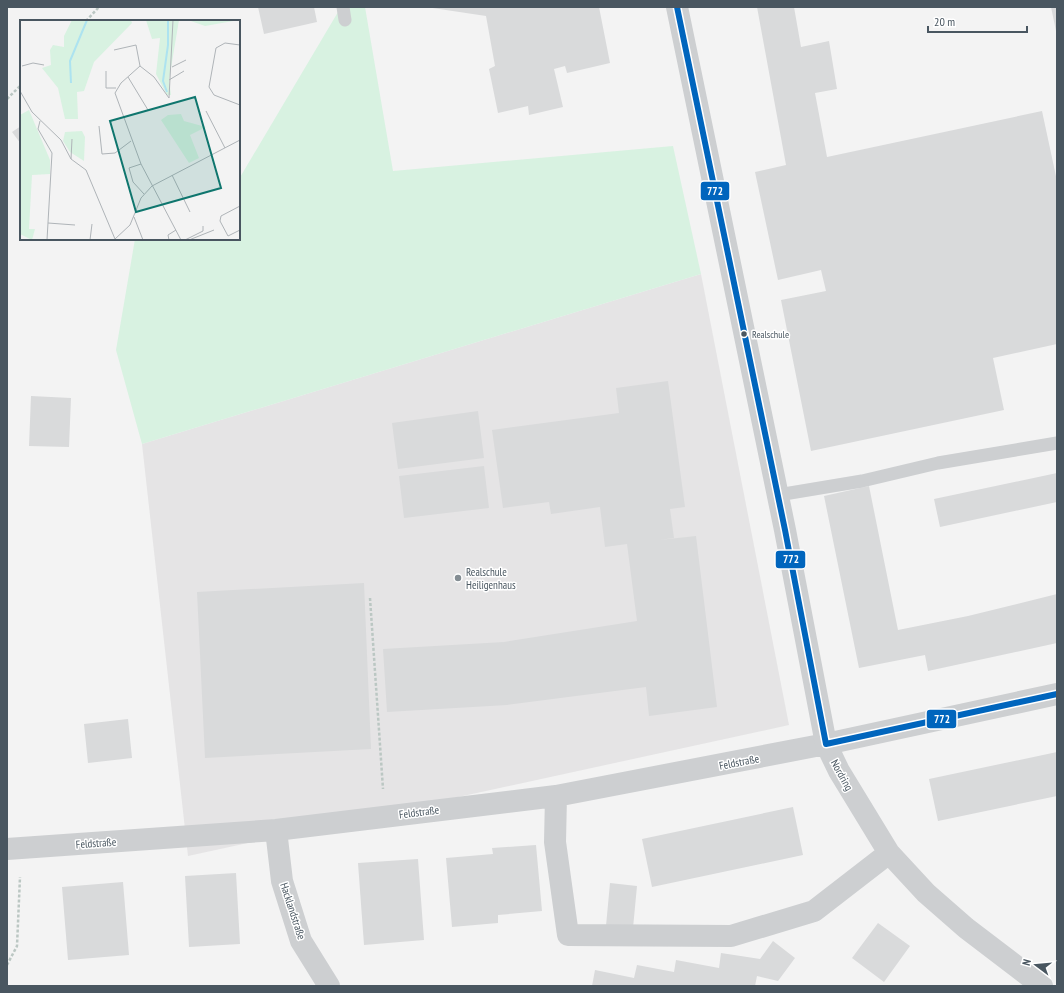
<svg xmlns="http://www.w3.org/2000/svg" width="1064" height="993" viewBox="0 0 1064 993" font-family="'PT Sans Narrow',sans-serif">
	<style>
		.education { fill: #e5e4e5 }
		.green { fill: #d8f2e1 }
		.building { fill: #d9dadb }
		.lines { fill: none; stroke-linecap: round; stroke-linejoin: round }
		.path { stroke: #bbc7c3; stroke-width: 2.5; stroke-dasharray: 3 2; stroke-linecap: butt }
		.service { stroke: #cdcfd1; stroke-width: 13 }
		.minor { stroke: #cdcfd1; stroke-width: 22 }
		.tertiary { stroke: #cdcfd1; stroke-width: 22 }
		.bus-1-casing { stroke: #fff; stroke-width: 9 }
		.bus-1 { stroke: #0065bd; stroke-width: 6 }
		.bus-dot { fill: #495660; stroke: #fff; stroke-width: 1.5 }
		.poi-dot { fill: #848d93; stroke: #fff; stroke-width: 1.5 }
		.labels { text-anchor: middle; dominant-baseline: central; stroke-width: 3; stroke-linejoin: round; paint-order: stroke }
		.bus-label { font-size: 10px; fill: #495660; stroke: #fff; text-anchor: start }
		.poi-label { font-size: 11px; fill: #495660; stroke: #fff; text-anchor: start }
		.street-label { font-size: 11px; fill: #495660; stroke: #fff }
		.inset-river { fill: none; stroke: #ade3f0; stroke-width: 2 }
		.inset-road { fill: none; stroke: #afb4b8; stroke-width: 1 }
		.view { fill: #0f766e; fill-opacity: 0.15; stroke: #0f766e; stroke-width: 2 }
		.inset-edge { fill: none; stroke: #495660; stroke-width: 2 }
		.line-badge { stroke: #fff; stroke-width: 1.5 }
		.badge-label { font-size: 11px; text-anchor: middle; font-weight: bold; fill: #fff }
	</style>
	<rect width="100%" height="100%" fill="#f3f3f3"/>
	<!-- education -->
	<path class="education" d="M701,274L789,725L188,856L142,444Z"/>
	<!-- green -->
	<path class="green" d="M341,7H365L393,171L673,146L701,274L142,444L116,350L135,239H239V179Z"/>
	<!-- building -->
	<path class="building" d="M258,7H314L317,22L264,34Z
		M426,7H599L610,63L567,73L565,66L554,69L563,107L529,115L528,106L498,113L489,69L495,66L486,16Z
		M757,7H794L801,47L829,41L837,89L815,93L827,157L1042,111L1057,181V344L993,358L1004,410L811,451L781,300L826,291L821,270L778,280L755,172L786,165Z
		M1051,7H1057V31H1056Z
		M21,126V144L12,132Z
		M668,381L685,507L670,509L674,538L659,540L696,536L717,707L649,716L646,687L507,705L387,712L383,649L504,642L637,621L627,544L605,547L600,507L551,514L549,502L503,508L492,430L619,413L616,388Z
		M31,396L71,398L69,447L29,446Z
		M478,411L484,458L398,469L392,423Z
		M484,466L489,508L404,518L399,476Z
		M1057,473V502L940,527L934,499Z
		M869,486L898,630L968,616L1057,594V643L928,671L925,655L859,668L824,496Z
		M364,583L371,749L205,758L197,592Z
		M128,719L132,758L88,763L84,724Z
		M1057,752V796L938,821L929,779Z
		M793,807L803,855L652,887L642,839Z
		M536,845L542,911L498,915V923L452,927L446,858L493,854L492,848Z
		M418,859L424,940L364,945L358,863Z
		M236,873L240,944L189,947L185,876Z
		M123,882L129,955L68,960L62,887Z
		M610,883L637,886L633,928L606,926Z
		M878,923L910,946L884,982L852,958Z
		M773,941L795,958L778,981L757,976L755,986H592L595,970L634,978L637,965L674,972L676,960L719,968L721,953L760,959Z"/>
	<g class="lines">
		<!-- path -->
		<path class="path" d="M86,21L99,7
			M7,99L21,85
			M370,598L383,789
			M7,965L17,946L20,877"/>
		<!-- service -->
		<path class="service" d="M343,7L345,20
			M778,495L862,481L938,463L1057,443"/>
		<!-- minor -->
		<path class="minor" d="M556,796L555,842L568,935L731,936L814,911L889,853
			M276,830L282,881L301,941L329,986
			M7,849L276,830L556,796L826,744L839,771L889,853L926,893L966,928L1042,986"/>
		<!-- tertiary -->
		<path class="tertiary" d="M677,7L785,530L826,744L1057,694"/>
		<defs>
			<path id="bus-1" d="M677,7L785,530L826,744
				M826,744L1057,694"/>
		</defs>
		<!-- bus-1 casing -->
		<use href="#bus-1" class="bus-1-casing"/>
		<!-- bus-1 -->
		<use href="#bus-1" class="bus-1"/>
	</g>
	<!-- markers -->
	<circle class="bus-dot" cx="744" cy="334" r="3.5"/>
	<circle class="poi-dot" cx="458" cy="578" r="4"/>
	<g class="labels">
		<!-- bus labels -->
		<g class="bus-label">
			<text x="752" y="334">Realschule</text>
		</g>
		<!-- poi labels -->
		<g class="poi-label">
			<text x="466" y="572">Realschule<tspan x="466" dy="13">Heiligenhaus</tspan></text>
		</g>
		<!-- street labels -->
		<g class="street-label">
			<text transform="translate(739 762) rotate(-11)">Feldstraße</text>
			<text transform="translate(842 775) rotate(61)">Nordring</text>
			<text transform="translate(419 812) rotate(-7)">Feldstraße</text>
			<text transform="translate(96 843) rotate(-4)">Feldstraße</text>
			<text transform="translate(293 911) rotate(72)">Hacklandstraße</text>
		</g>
	</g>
	<!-- overview -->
	<g transform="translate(20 20)">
		<rect width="220" height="220" fill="#f3f3f3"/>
		<path d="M52,0H111L112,3L74,42L64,71L57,72L58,99H45L38,68L22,48L31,45L30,30L33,25L44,27V16ZM126,0H159L149,60L151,75H147L136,54L140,18L132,19ZM168,0H219L185,6ZM9,90L30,140V154L12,155L9,209H15L12,220L0,214V95ZM161,94L164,101L186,107L170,115L179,138L169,143L141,100L148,95ZM62,111L65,117L64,141L50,132L43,121L45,112Z" fill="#d8f2e1"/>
		<path class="inset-river" d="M51,63L50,41L67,0M147,72L143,61L148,25V0"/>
		<path class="inset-road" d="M153,0L149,78L134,57L120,46L101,63L95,73L121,144L161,220M220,25L205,23L196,28L189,67L194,75L220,85M94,30L116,25L120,46M0,35V49M2,46L13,43L24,45M152,47L166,40M86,51V68H96M108,57L128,90M149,60L164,51M0,71L12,92L41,120L51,139L66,150L95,219M186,91L205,128M20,101L18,109L32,133L27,220M79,106L82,134L95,133L111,121M51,139L52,119M121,144L109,148L113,162L124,174M152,155L170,192M220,186L201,196L200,201L208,216L220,210M114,197L123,220M28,203L55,205M95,219L110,205L121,178L132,166L220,120M70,220L72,204M149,220L148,215L156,210M165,220L183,211V206M169,220L194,210"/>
		<path class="view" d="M175,77L201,168L116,192L90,101Z"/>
		<rect width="220" height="220" class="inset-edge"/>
	</g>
	<g class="line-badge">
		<rect x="700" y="181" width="30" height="20" rx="4" fill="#0065bd"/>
		<rect x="775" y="550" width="31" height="19" rx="4" fill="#0065bd"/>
		<rect x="926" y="709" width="31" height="20" rx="4" fill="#0065bd"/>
	</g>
	<g class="badge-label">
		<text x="715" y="195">772</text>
		<text x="791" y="563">772</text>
		<text x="942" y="723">772</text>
	</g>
	<!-- border -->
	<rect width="1064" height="993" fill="none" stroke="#495660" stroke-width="16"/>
	<!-- north arrow -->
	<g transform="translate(1036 965) rotate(286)" stroke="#ffffff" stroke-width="3" paint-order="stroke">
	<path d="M0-3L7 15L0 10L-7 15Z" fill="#495660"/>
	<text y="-6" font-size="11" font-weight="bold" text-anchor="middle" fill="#495660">N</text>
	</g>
	<!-- scale -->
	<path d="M928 26v6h99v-6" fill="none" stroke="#495660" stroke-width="2"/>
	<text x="934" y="26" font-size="12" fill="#495660" stroke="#ffffff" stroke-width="3" paint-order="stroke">20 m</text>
</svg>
